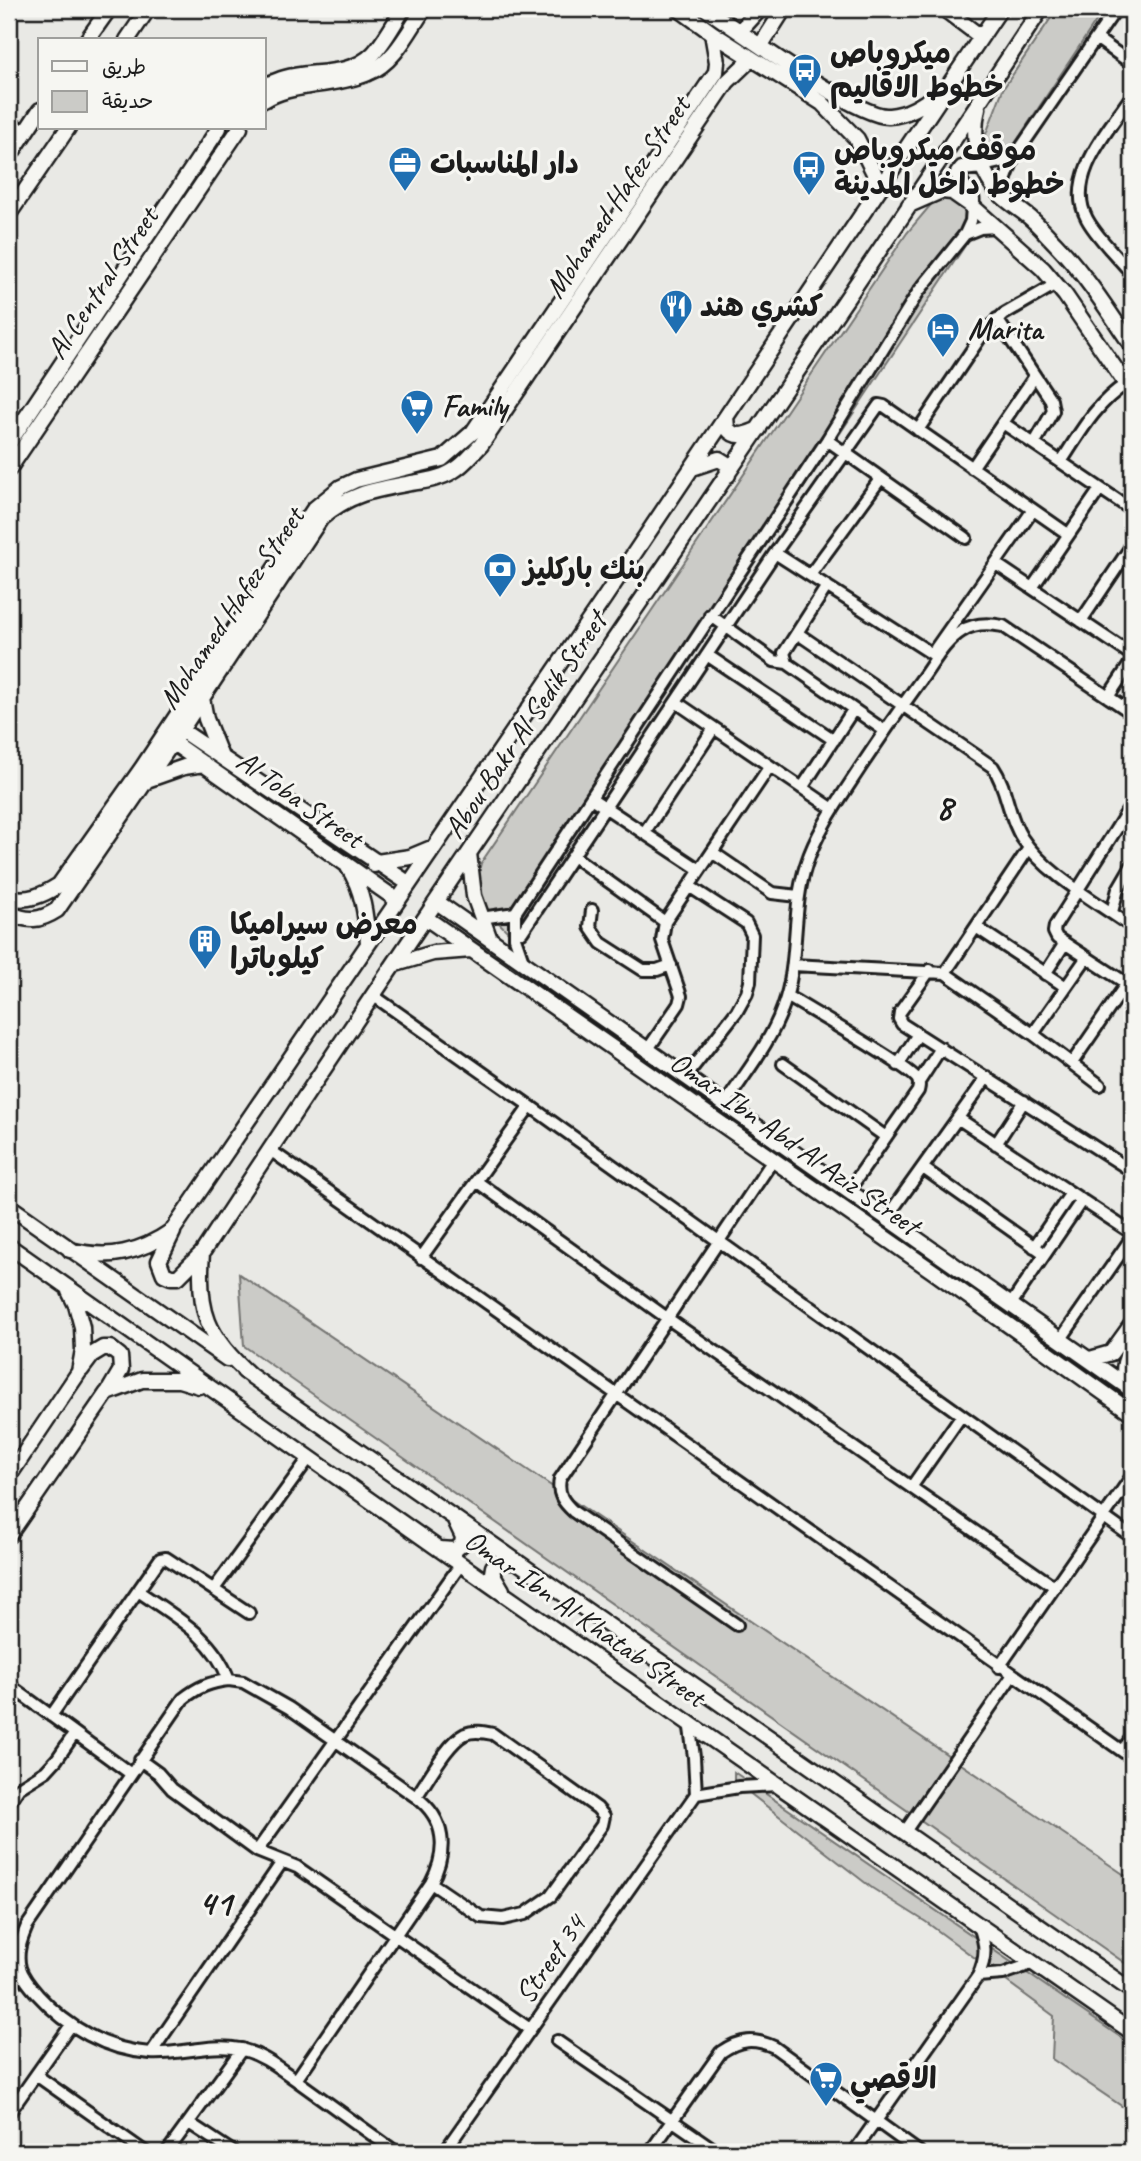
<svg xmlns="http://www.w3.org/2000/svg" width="1141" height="2161" viewBox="0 0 1141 2161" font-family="Caveat,'Playpen Sans Arabic',sans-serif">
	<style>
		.green { fill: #cbcbc7; stroke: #747472; stroke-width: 2 }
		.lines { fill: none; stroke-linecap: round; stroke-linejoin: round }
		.street-casing { stroke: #1c1c1c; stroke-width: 16 }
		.secondary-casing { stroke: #1c1c1c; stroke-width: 19 }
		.street { stroke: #f6f6f2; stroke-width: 10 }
		.secondary { stroke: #f6f6f2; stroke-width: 14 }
		.labels { text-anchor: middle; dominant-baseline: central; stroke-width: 6; stroke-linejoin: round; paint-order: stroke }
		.poi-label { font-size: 30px; font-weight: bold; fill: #1c1c1c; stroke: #f6f6f2; text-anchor: start }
		.street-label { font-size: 30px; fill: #1c1c1c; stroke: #f6f6f2 }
		.district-label { font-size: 37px; font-weight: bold; fill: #1c1c1c; stroke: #f6f6f2 }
	</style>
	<rect width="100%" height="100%" fill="#e9e9e5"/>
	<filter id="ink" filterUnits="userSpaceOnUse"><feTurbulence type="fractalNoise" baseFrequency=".0143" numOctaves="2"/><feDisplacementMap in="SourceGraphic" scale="14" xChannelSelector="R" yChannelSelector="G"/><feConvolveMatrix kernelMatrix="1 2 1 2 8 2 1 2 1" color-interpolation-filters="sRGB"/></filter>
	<g filter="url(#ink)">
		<!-- green -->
		<path class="green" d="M1057,9H1104L1010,151L994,155L983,142L1003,89Z
			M939,195L954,201L982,220L508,932C495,919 475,900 476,879C477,875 480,868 481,863L907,233Z
			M239,1274L1132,1880V1968L244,1346Z
			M734,1772L1132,2045V2113L1052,2059L1054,2016L926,1922L872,1888L734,1781Z"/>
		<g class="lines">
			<defs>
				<path id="street" d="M1096,38L1132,64
					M1132,95C1110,129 1064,177 1087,219C1098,239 1118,257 1132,274
					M9,121L25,132
					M982,166L1013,159
					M1000,195L1013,159L1116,9
					M965,234L980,228L996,227
					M997,319L1051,400L1053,411L1034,444
					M1003,423L1132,510
					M918,430L984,332L1004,314L1056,284
					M827,440L966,538
					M1061,462C1080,433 1096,403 1126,384
					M972,468L1035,376
					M775,553L937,657
					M996,564L1132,655
					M810,575L881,478
					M1032,588L1100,489
					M710,615L774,661L787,663L885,731
					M1081,621L1132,545
					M797,633L993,767C1008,789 1007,815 1022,838C1045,874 1097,902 1132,927
					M936,648L1033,510
					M707,655L834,740
					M787,663L784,653L827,586
					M1108,697L1132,661
					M676,702L833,809
					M802,788L853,710
					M591,798L700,870
					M1132,804L1055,926L1054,932L1057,938L1132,987
					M644,833L714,728
					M712,852L772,893L798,896
					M573,856L665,922
					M592,910L590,927L601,943L643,970H657L671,965
					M1112,912L1118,889L1132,865
					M481,918L515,913
					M976,927L1066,987
					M522,932L775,553L879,405L884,406L1068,534
					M523,961L515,938V913L827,440L919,291L965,234L971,221L972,206
					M793,965L945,973L1033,1034L1100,1085
					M930,970L900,1012L899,1019L902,1024L1132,1171
					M945,973L1029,848
					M1045,974L1065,943
					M374,996L530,1106L421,1258
					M787,996C806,1008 912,1068 918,1080C920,1085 919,1086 918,1091L849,1190
					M1033,1034L1087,957
					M648,1049L679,1004L681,996L662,940L665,922L770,766
					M1072,1063L1127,983
					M783,1064L886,1137
					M898,1065L918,1034
					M686,1076L737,1011L747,993L750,982L752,935L746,923L689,886
					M919,1082L941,1048
					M726,1103C746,1072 771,1042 783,1007C800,961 791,911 806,865C817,830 840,799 860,768C880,738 900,709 921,680C933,664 944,642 962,631C974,623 988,623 1003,626L1132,713
					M530,1106L1132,1537
					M959,1119L1132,1233
					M996,1144L1024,1101
					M270,1150L1132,1758
					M923,1168L1045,1254
					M476,1181L667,1318L1055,1587
					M887,1217L987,1077
					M1034,1247L1071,1193
					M1011,1304L1082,1200
					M1061,1339L1132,1237
					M912,1486L961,1416
					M214,1589L309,1458
					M138,1591C174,1616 213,1636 229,1680
					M737,1625L574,1512C563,1502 557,1494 560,1479L773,1160
					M999,1667L1132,1476
					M229,1680L243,1682L289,1708L416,1797C446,1819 448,1851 431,1883L296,2080C279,2068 262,2054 240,2049C209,2043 181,2055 150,2053C106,2050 67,2027 38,1995C31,1987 23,1978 20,1968C16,1953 21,1940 27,1926L183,1699C198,1687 210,1682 229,1680Z
					M9,1685L131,1774
					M51,1716L160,1559L166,1558L249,1613
					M689,1721L694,1757L696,1794
					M1122,1751L1132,1737
					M140,1760L158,1773L172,1789L257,1851L297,1867L530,2029
					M696,1794L739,1787L778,1785
					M416,1797C428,1780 447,1743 465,1734C474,1730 484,1732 493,1734L597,1808L604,1816L602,1825L551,1896L525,1914L503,1919L481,1917L431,1883
					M9,1803L19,1788L46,1771L57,1759L75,1733
					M904,1833L1012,1676
					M257,1851L461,1564
					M978,1976L1003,1974L1034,1963
					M557,2041L718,2152
					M151,2053L282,1862
					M36,2075L145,2152
					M296,2080L396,2152
					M9,2113L71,2025
					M189,2123L233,2152
					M167,2152L242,2049
					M444,2152L696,1794
					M650,2152L721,2052C740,2039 754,2038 774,2047L919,2152
					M854,2152L978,1976C987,1957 986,1945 979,1926"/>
				<path id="secondary" d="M679,9L712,33L822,103L857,139L881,187
					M706,9C738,30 859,119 889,116C910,115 926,102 942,91
					M944,9L981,37
					M740,31L760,9
					M87,40L109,9
					M127,40L148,9
					M761,45L784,9
					M264,86C271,83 278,80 285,78C314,70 350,77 373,54C385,41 394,24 403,9
					M264,100C280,90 297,88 315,85C333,82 352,80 368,73C394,63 409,31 424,9
					M978,108C972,133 976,158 989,180C998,196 1014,205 1028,216C1038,224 1046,234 1055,243C1085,274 1108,310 1132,346
					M9,157L40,110
					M972,204V199L961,183L958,173L962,168L982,166
					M909,205L941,191L952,192L972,206L1043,269L1065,295L1132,393
					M9,214L68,128
					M726,417L727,428C736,440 746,434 759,429
					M9,443L219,128
					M692,468L719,459L727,464L728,475
					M9,469L240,128
					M202,698L206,719L221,757
					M181,730L408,883
					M172,742L397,900
					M147,780L184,767L204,764
					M469,853L474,896L489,937
					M374,865L377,862L410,857L434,847
					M348,867C363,890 366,916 368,943
					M9,897C28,902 43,895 59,885L142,768L314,509L341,487L356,480L442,459L473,432L716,72L717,62L712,33
					M437,902L1132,1390
					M9,913C28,922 40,921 57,910L181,730L321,518C350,493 375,490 411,483C425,481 440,479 453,471C464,465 472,454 481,445L727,82L751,59
					M426,918L934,1272L1132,1413
					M396,964L433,953L471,950
					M9,1206L227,1359
					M173,1232L159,1261L164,1274L171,1277H178L202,1253
					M9,1246L439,1549L1132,2032
					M70,1250C109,1260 140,1253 173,1230L603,600L1000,9
					M1090,1359L1111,1353L1132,1324
					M81,1370L93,1354L103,1348H110L120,1356L121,1370L108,1392
					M244,1371L1132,1991
					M251,1376C207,1337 197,1311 202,1253C476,834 765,426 1041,9
					M1128,1387C1122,1372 1123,1361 1132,1348
					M9,1476L79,1372L83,1350L82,1327L76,1305L69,1291
					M9,1535L107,1393L142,1380H179L199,1386
					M439,1549L455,1550L462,1544L463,1537L455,1520
					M502,1590L492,1573L493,1567L504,1561H516"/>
			</defs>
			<!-- street casing -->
			<use href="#street" class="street-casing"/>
			<!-- secondary casing -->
			<use href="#secondary" class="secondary-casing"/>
			<!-- street -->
			<use href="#street" class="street"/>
			<!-- secondary -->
			<use href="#secondary" class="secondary"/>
		</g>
	</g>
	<!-- icons -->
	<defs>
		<symbol id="bus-pin" viewBox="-11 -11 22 30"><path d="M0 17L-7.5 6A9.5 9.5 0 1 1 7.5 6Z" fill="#1f6fb2" stroke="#f6f6f2"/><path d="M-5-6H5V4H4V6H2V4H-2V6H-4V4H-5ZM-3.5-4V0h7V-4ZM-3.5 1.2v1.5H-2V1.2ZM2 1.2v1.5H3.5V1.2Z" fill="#fff"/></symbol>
		<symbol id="office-pin" viewBox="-11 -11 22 30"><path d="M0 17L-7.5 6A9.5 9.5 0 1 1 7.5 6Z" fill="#1f6fb2" stroke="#f6f6f2"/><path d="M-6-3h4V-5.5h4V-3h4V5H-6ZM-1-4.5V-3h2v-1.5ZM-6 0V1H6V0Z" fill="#fff"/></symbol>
		<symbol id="restaurant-pin" viewBox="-11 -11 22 30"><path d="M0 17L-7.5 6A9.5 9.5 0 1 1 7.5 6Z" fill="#1f6fb2" stroke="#f6f6f2"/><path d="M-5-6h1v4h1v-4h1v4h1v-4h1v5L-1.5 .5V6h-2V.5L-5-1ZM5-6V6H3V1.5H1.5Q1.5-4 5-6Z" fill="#fff"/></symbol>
		<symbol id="hotel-pin" viewBox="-11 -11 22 30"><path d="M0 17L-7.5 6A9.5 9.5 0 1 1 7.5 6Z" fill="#1f6fb2" stroke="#f6f6f2"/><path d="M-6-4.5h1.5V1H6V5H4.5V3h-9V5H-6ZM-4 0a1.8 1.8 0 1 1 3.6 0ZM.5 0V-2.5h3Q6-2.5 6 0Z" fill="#fff"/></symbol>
		<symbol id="supermarket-pin" viewBox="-11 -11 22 30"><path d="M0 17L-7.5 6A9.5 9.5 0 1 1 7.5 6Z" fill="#1f6fb2" stroke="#f6f6f2"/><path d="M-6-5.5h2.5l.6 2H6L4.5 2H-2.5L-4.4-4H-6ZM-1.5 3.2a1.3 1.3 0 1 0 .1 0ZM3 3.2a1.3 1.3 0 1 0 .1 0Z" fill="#fff"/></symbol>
		<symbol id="bank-pin" viewBox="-11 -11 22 30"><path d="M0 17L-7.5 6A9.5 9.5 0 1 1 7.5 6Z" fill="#1f6fb2" stroke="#f6f6f2"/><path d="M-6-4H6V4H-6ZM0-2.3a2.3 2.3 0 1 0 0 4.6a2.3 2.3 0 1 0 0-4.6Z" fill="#fff"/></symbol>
		<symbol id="building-pin" viewBox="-11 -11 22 30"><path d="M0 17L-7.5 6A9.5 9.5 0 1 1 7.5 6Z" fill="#1f6fb2" stroke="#f6f6f2"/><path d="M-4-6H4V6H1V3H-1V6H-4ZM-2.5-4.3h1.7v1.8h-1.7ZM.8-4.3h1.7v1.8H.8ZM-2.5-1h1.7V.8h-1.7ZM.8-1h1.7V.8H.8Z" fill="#fff"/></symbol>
	</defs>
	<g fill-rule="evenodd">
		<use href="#bus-pin" x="786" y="51" width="38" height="52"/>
		<use href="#office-pin" x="386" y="144" width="38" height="52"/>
		<use href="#bus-pin" x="790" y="148" width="38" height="52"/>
		<use href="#restaurant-pin" x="657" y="287" width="38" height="52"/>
		<use href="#hotel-pin" x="924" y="310" width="38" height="52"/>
		<use href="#supermarket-pin" x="398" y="387" width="38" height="52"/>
		<use href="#bank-pin" x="481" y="550" width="38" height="52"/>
		<use href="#building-pin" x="186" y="922" width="38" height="52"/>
		<use href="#supermarket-pin" x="807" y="2059" width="38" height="52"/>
	</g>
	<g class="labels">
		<!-- poi labels -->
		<g class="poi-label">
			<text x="830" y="53">ميكروباص<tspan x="830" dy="34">خطوط الاقاليم</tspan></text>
			<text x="834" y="150">موقف ميكروباص<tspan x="834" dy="34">خطوط داخل المدينة</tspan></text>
			<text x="430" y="163">دار المناسبات</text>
			<text x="700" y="306">كشري هند</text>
			<text x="968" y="329">Marita</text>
			<text x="442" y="406">Family</text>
			<text x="524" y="569">بنك باركليز</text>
			<text x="230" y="924">معرض سيراميكا<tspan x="230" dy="34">كيلوباترا</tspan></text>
			<text x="850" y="2078">الاقصي</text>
		</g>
		<!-- street labels -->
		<g class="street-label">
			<text transform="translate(617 197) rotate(-56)">Mohamed Hafez Street</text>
			<text transform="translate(102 283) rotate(-56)">Al Central Street</text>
			<text transform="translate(231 608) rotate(-56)">Mohamed Hafez Street</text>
			<text transform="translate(525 725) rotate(-56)">Abou Bakr Al Sedik Street</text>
			<text transform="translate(300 799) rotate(35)">Al Toba Street</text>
			<text transform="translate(795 1143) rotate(35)">Omar Ibn Abd Al Aziz Street</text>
			<text transform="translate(585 1618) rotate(35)">Omar Ibn Al Khatab Street</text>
			<text transform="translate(550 1959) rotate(-55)">Street 34</text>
		</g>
		<!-- district labels -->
		<g class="district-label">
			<text x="944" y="806">8</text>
			<text x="215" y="1902">41</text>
		</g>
	</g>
	<!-- margin -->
	<rect width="1141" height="2161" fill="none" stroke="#f6f6f2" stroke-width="35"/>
	<rect x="18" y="18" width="1106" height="2126" fill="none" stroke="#1c1c1c" stroke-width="2.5" filter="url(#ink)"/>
	<!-- legend -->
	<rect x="38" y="38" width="228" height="91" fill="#f6f6f2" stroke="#9f9f9c" stroke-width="2"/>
	<rect x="52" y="61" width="35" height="10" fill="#f6f6f2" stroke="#9f9f9c" stroke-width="2"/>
	<text x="102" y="74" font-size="21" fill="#1c1c1c">طريق</text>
	<rect x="52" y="91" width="35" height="21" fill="#cbcbc7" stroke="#9f9f9c" stroke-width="2"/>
	<text x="102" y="108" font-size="21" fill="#1c1c1c">حديقة</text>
</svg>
